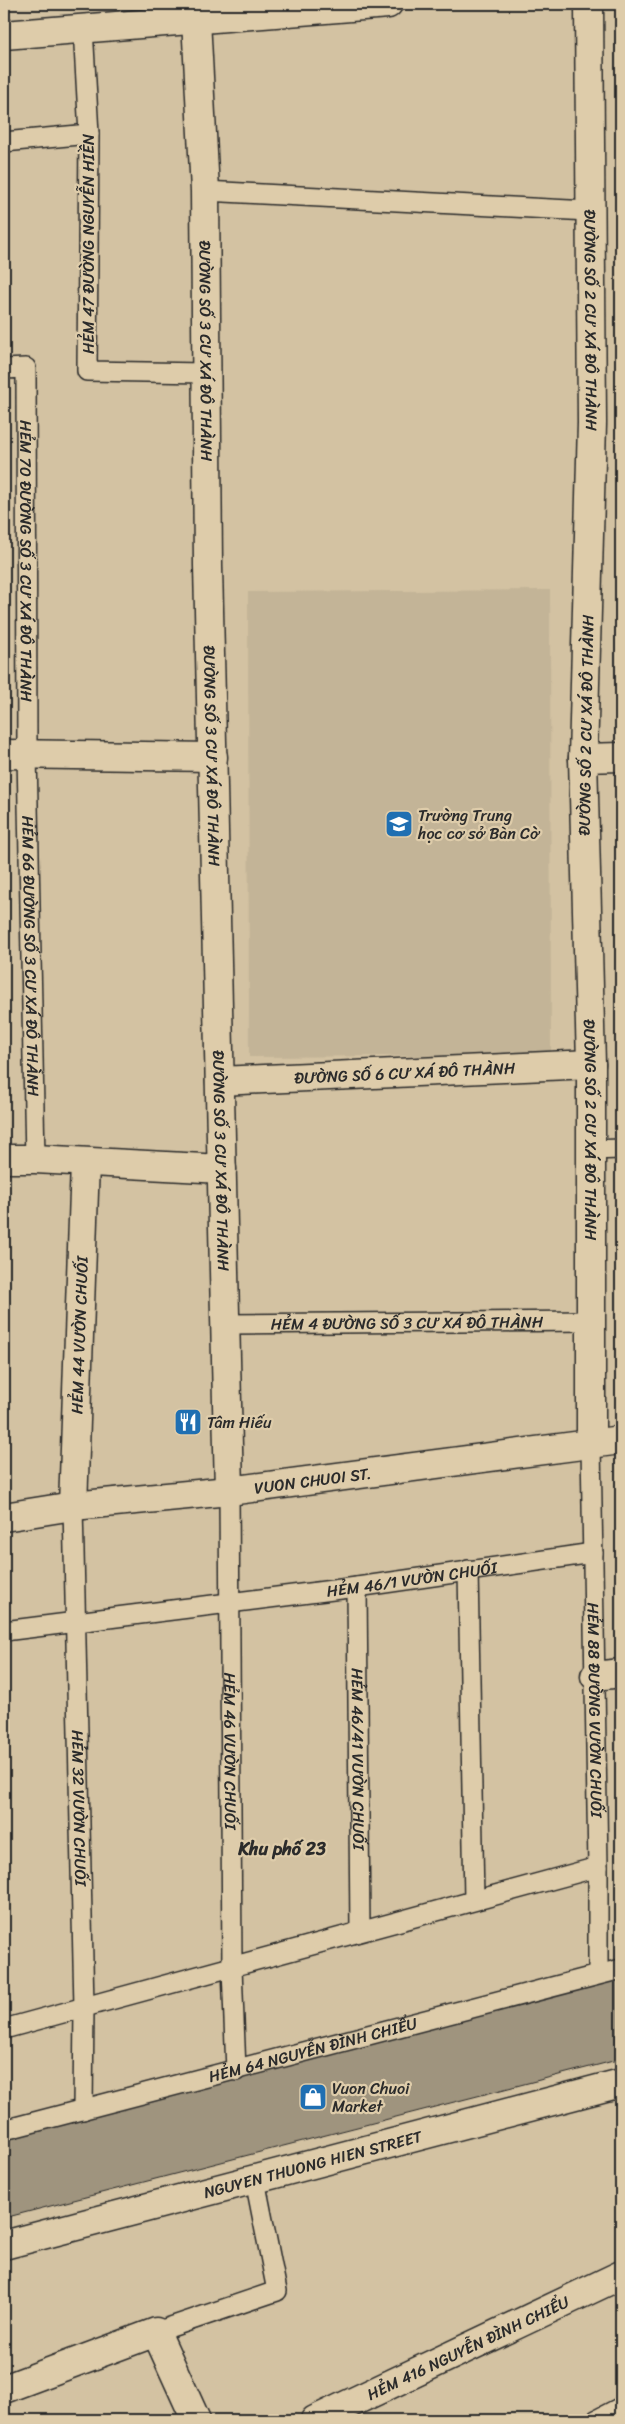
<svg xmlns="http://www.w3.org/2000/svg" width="625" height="2424" viewBox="0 0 625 2424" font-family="Sriracha,sans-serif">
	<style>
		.built { fill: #c3b497 }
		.building { fill: #9f947e; stroke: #2b2b2b }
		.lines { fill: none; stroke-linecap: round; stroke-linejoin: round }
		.service-casing { stroke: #2b2b2b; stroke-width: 22 }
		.minor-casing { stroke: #2b2b2b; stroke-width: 31 }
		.tertiary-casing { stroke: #2b2b2b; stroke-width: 31 }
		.service { stroke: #deccaa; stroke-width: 19 }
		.minor { stroke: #deccaa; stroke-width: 28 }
		.tertiary { stroke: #deccaa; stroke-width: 28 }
		.labels { text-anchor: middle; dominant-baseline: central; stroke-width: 4.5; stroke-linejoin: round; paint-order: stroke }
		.street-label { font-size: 16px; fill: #2b2b2b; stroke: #deccaa }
		.poi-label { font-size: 16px; fill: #2b2b2b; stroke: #deccaa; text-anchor: start }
		.neighbourhood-label { font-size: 18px; font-weight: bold; fill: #2b2b2b; stroke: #deccaa }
	</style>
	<rect width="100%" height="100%" fill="#d3c2a2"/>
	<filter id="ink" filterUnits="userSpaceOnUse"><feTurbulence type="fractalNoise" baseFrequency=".02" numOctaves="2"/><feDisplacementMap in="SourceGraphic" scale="10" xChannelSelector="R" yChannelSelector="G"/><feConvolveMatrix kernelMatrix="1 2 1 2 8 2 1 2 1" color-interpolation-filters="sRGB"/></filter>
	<g filter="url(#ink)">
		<!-- built -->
		<path class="built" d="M550,590L551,1055L249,1057L248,592Z"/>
		<!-- building -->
		<path class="building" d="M621,1977V2059L4,2218V2134Z"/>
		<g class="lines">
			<defs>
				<g id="service">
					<path d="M83,28L89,134L87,371L205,373"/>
					<path d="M4,142L89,134"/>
					<path d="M205,191L589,211"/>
					<path id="s1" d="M4,369L26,368L27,754L35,1159"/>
					<path d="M591,1150L621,1149"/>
					<path id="s2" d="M225,1324L591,1321"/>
					<path id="s3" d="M591,1445L598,1867V1974"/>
					<path id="s4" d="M229,1491L232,1968L236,2071"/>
					<path id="s5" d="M73,1506L84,2007L83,2110"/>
					<path d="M468,1570L474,1900"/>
					<path id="s6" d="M357,1587L360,1931"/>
					<path id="s7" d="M4,1631L357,1587L593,1553"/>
					<path d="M4,2029L598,1867"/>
					<path id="s8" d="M4,2130L621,1969"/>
					<path d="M156,2332L277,2291L255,2180"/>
					<path d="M596,2420L621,2407"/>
				</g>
				<g id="minor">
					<path id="s9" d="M589,4L592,423L583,758L591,1064V1445"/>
					<path id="s10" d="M196,20L205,191L208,566L229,1491"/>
					<path d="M4,35L388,4"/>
					<path d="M4,754L213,757"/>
					<path d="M583,758L621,757"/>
					<path id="s11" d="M220,1081L591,1064"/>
					<path d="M4,1159H35L222,1169"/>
					<path id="s12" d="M73,1506L85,1163"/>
					<path id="s13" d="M4,1517L73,1506L229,1491L621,1440"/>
					<path d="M595,1676L621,1673"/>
					<path d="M4,2389L156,2332L196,2420"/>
					<path id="s14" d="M315,2420L621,2275"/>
				</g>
				<g id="tertiary">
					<path id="s15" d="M4,2245L621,2083"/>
				</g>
			</defs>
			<!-- service casing -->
			<use href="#service" class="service-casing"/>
			<!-- minor casing -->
			<use href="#minor" class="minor-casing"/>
			<!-- tertiary casing -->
			<use href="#tertiary" class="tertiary-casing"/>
			<!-- service -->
			<use href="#service" class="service"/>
			<!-- minor -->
			<use href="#minor" class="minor"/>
			<!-- tertiary -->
			<use href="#tertiary" class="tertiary"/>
		</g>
	</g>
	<!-- icons -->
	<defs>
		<symbol id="school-square" viewBox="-11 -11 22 22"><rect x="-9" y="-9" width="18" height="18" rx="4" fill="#1f6fb2" stroke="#deccaa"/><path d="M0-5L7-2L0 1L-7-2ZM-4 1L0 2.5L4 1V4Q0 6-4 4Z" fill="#fff"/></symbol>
		<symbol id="restaurant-square" viewBox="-11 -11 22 22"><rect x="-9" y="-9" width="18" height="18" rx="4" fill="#1f6fb2" stroke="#deccaa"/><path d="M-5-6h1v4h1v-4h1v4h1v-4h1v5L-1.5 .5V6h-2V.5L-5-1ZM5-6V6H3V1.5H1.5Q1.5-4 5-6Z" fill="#fff"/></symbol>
		<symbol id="shop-square" viewBox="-11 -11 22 22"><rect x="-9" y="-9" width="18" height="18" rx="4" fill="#1f6fb2" stroke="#deccaa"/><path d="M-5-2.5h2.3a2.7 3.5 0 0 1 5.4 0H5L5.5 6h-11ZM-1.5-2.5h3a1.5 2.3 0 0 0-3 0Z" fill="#fff"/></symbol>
	</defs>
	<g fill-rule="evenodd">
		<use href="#school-square" x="383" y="808" width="32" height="32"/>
		<use href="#restaurant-square" x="172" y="1406" width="32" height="32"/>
		<use href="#shop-square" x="297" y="2081" width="32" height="32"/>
	</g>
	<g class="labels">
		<!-- street labels -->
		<g class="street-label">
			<text transform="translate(88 244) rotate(-90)">HẺM 47 ĐƯỜNG NGUYỄN HIỀN</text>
			<text stroke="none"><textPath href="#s9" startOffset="316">ÐƯỜNG SỐ 2 CƯ XÁ ĐÔ THÀNH</textPath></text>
			<text stroke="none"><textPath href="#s10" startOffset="331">ÐƯỜNG SỐ 3 CƯ XÁ ĐÔ THÀNH</textPath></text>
			<text stroke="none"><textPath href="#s1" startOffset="215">HẺM 70 ÐƯỜNG SỐ 3 CƯ XÁ ĐÔ THÀNH</textPath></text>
			<text transform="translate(586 725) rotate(-89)">ÐƯỜNG SỐ 2 CƯ XÁ ĐÔ THÀNH</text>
			<text stroke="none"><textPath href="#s10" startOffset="736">ÐƯỜNG SỐ 3 CƯ XÁ ĐÔ THÀNH</textPath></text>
			<text stroke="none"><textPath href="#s1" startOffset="610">HẺM 66 ÐƯỜNG SỐ 3 CƯ XÁ ĐÔ THÀNH</textPath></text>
			<text stroke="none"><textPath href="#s11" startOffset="185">ĐƯỜNG SỐ 6 CƯ XÁ ĐÔ THÀNH</textPath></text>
			<text stroke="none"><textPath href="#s9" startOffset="1126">ÐƯỜNG SỐ 2 CƯ XÁ ĐÔ THÀNH</textPath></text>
			<text stroke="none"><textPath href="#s10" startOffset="1141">ÐƯỜNG SỐ 3 CƯ XÁ ĐÔ THÀNH</textPath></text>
			<text stroke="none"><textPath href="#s2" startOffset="182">HẺM 4 ÐƯỜNG SỐ 3 CƯ XÁ ĐÔ THÀNH</textPath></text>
			<text stroke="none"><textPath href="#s12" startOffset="171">HẺM 44 VƯỜN CHUỐI</textPath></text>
			<text stroke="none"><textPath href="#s13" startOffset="311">VUON CHUOI ST.</textPath></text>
			<text stroke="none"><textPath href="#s7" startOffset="411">HẺM 46/1 VƯỜN CHUỐI</textPath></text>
			<text stroke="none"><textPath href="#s3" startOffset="265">HẺM 88 ĐƯỜNG VƯỜN CHUỐI</textPath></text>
			<text stroke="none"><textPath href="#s4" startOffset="260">HẺM 46 VƯỜN CHUỐI</textPath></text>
			<text stroke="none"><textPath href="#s6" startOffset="172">HẺM 46/41 VƯỜN CHUỐI</textPath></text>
			<text stroke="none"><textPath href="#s5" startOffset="302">HẺM 32 VƯỜN CHUỐI</textPath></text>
			<text stroke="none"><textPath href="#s8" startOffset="319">HẺM 64 NGUYỄN ÐÌNH CHIỂU</textPath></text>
			<text stroke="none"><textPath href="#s15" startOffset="319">NGUYEN THUONG HIEN STREET</textPath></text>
			<text stroke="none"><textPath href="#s14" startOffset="169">HẺM 416 NGUYỄN ÐÌNH CHIỂU</textPath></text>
		</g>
		<!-- poi labels -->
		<g class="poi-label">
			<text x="418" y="815">Trường Trung<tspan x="418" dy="18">học cơ sở Bàn Cờ</tspan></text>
			<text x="207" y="1422">Tâm Hiếu</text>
			<text x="332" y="2088">Vuon Chuoi<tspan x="332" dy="18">Market</tspan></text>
		</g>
		<!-- neighbourhood labels -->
		<g class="neighbourhood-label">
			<text x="282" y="1849">Khu phố 23</text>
		</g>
	</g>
	<!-- margin -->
	<rect width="625" height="2424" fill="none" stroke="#deccaa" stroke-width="20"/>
	<rect x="10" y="10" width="605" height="2404" fill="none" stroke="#2b2b2b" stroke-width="2" filter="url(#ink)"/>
</svg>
